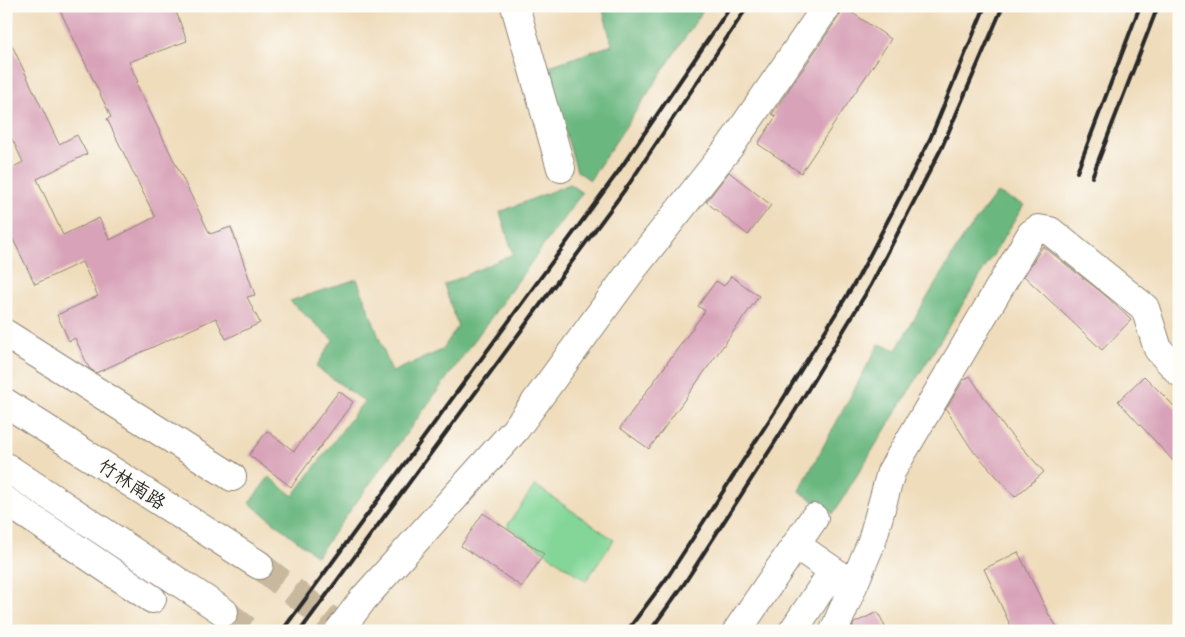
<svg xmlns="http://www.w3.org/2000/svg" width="1185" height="637" viewBox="0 0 1185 637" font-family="'Shantell Sans','LXGW WenKai TC',sans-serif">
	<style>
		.green { fill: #83d698; stroke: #578062 }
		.forest { fill: #6ab780; stroke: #4a7156 }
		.building { fill: #d8a2b8 }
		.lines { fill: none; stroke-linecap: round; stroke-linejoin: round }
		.major-tunnel { stroke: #c8b99e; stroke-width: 28; stroke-dasharray: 28 14; stroke-linecap: butt }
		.minor-casing { stroke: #8d8473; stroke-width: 30 }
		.major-casing { stroke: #8d8473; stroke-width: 30 }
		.minor { stroke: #fff; stroke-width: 28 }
		.major { stroke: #fff; stroke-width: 28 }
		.rail { stroke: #2b2b2b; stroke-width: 4 }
		.minor-bridge-casing { stroke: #8d8473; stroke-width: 30; stroke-linecap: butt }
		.minor-bridge { stroke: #fff; stroke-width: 28 }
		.labels { text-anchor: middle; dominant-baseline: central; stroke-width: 4; stroke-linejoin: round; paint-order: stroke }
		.street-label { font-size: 19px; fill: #2b2b2b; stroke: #fdfcf7 }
	</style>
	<rect width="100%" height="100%" fill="#fdfcf7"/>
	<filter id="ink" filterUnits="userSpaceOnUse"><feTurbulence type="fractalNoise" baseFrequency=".02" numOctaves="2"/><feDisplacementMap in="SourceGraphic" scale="10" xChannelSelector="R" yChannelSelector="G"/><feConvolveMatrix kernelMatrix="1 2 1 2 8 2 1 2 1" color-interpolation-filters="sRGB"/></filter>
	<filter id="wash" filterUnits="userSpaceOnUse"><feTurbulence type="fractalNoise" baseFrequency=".0096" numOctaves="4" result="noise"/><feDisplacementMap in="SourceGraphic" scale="20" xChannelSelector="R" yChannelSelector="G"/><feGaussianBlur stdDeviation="1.12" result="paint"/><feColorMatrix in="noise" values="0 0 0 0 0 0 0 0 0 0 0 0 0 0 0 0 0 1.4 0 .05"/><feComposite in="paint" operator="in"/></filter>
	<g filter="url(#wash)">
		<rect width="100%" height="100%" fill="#efdcbb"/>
		<!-- green -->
		<path class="green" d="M535,485L614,540L586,581L507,526Z"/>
		<!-- forest -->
		<path class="forest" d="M602,6H706L590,180L577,171L546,67L612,45Z
			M570,184L582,193L317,556L249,503L269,477L293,496L364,401L316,367L333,340L290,301L357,279L392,372L442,350L458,326L444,285L513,254L500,212Z
			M997,193L1024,205L833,514L799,491L879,344L896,350L962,239Z"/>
		<g id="blocks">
			<!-- building -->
			<path class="building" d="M58,6H174L187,41L129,62L138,82L136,83L210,234L231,227L255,295L247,297L260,323L226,339L216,318L96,373L89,368L75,338L69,341L57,315L98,296L82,262L35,284L6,225V171L23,162L6,126V33L59,144L77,135L87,154L37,179L63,235L99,218L110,240L155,217L107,119L111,117Z
				M842,6L891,39L801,173L758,144L776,116L772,114L840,15Z
				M729,172L771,205L748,235L706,202Z
				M1043,246L1106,296L1131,320L1102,350L1024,276Z
				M731,276L759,296L649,449L620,428L705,311L698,306L716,281L724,286Z
				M970,376L1004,427L1044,472L1015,497L971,448L946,409L963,381Z
				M1144,376L1179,411V467L1118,401Z
				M339,391L353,402L291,487L249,455L267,431L294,451Z
				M483,513L544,554L522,587L461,546Z
				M1018,552L1049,615L1060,631H1013L984,569Z
				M878,612L887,631H851L854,623Z"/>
		</g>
	</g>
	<g filter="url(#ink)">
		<use href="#blocks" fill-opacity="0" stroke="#8d8473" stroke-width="1"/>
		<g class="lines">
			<!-- major-tunnel -->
			<path class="major-tunnel" d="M259,565L344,631
				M224,612L248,631"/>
			<defs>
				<path id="minor" d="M515,6L561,168
					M796,545L848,581
					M364,598L515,430L635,266L731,145L827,6
					M737,631L814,518
					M793,631L833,571
					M834,631L872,541L891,472L1031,234L1038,229L1050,231L1145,308L1158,349L1179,372"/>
				<path id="major" d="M6,334L232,477
					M6,403L259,565
					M6,467L224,612
					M6,501L152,599"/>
			</defs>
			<!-- minor casing -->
			<use href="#minor" class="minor-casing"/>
			<!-- major casing -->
			<use href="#major" class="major-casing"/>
			<!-- minor -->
			<use href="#minor" class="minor"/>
			<!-- major -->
			<use href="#major" class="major"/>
			<!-- rail -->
			<path class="rail" d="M1077,172L1140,6
				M1092,177L1158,6
				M282,631L618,172L731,6
				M300,631L629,184L748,6
				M627,631L669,575L783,399L859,276L930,139L985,6
				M650,631L684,584L795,411L871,285L942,147L1003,6"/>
			<defs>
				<path id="minor-bridge" d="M339,631L364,598"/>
			</defs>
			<!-- minor-bridge casing -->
			<use href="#minor-bridge" class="minor-bridge-casing"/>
			<!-- minor-bridge -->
			<use href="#minor-bridge" class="minor-bridge"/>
		</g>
	</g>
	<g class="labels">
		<!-- street labels -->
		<g class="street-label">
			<text transform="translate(132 484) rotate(33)">竹林南路</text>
		</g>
	</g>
	<!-- margin -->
	<rect width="1185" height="637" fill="none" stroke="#fdfcf7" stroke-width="25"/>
</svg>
